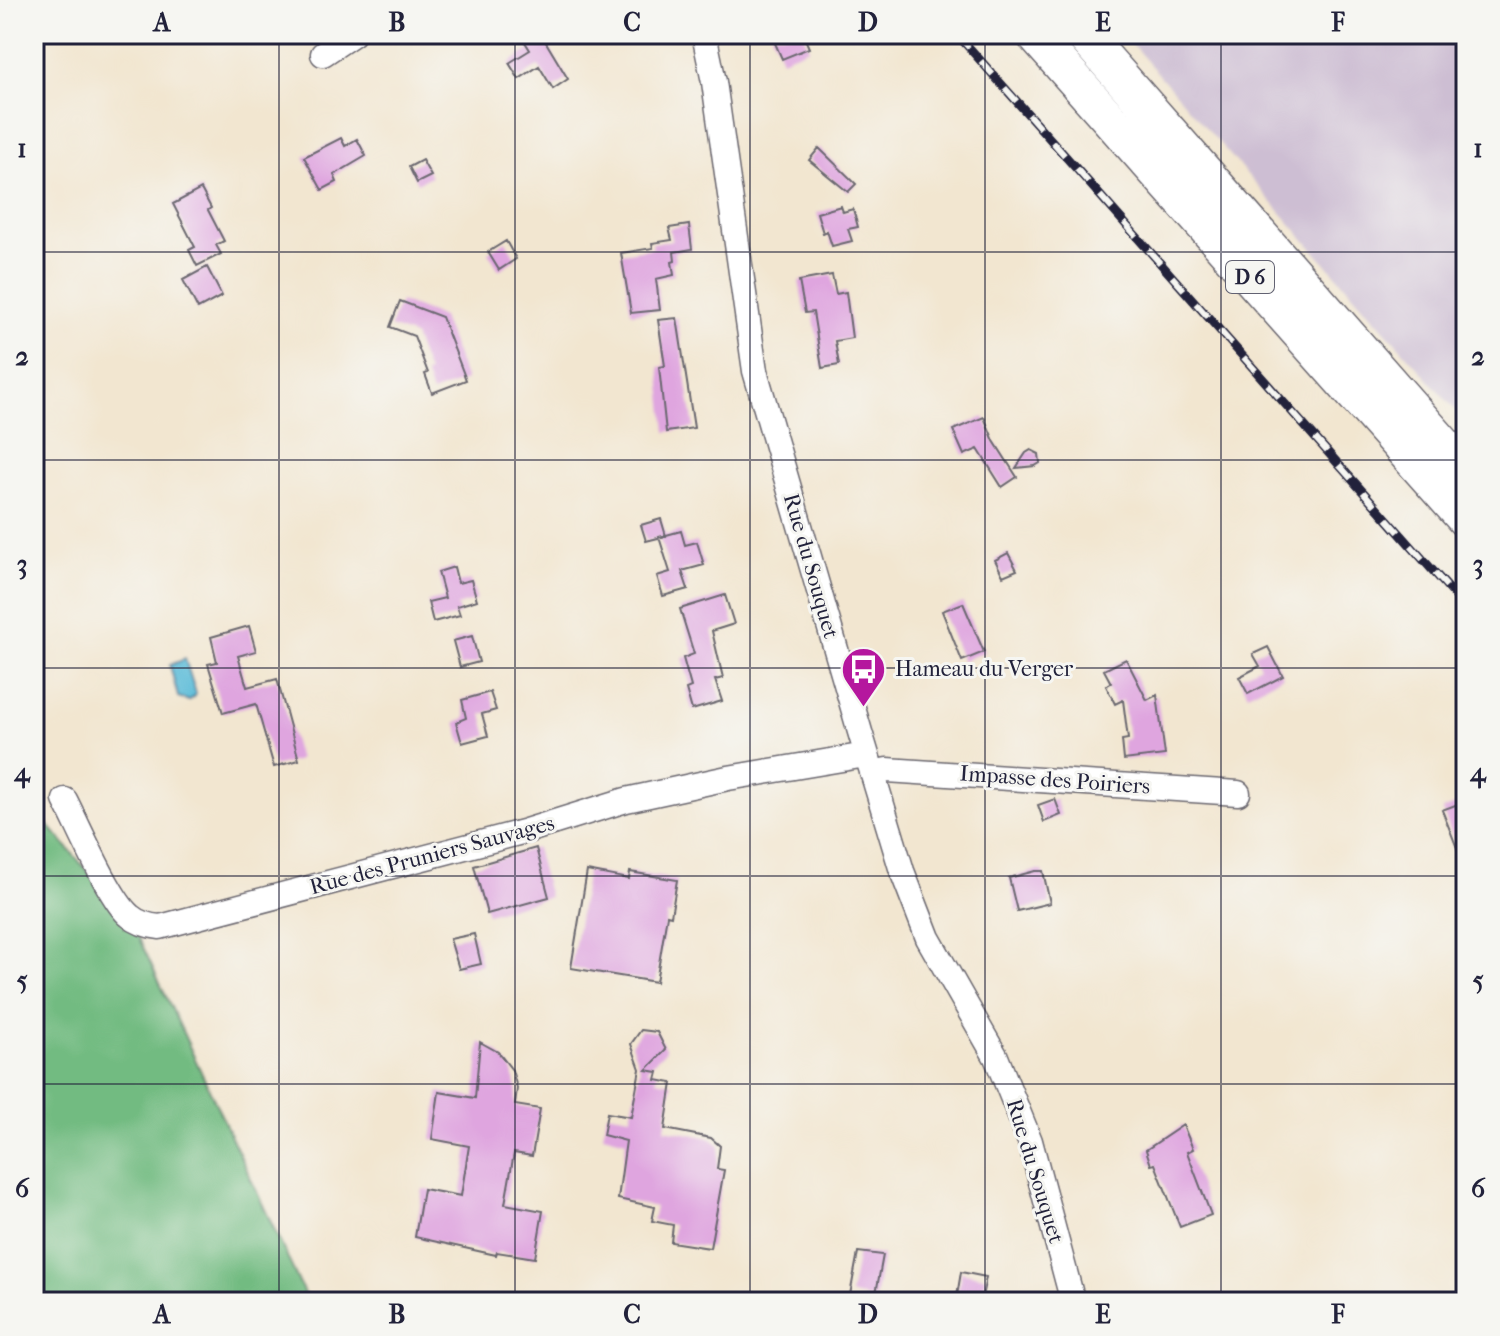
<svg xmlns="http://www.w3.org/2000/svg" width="1500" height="1336" viewBox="0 0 1500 1336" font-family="'IM FELL French Canon',serif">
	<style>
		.industrial { fill: #cdbed3 }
		.forest { fill: #72bb81; stroke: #4a6e5e; stroke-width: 2 }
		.water { fill: #5abbd8; stroke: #3e6e8a; stroke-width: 2 }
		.building { fill: #dfa5df }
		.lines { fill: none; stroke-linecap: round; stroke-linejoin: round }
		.minor-casing { stroke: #6b676f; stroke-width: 27 }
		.highway-casing { stroke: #6b676f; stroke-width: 39 }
		.minor { stroke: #fff; stroke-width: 24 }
		.highway { stroke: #fff; stroke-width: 36 }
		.rail-casing { stroke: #22223b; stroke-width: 9 }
		.rail { stroke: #f6f6f2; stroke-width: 6; stroke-dasharray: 18; stroke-linecap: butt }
		.grid { fill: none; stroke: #22223b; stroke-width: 2; stroke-opacity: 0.55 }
		.labels { text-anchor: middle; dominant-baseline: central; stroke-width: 6; stroke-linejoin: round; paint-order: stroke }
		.shield { fill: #f6f6f2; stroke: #626272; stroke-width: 2 }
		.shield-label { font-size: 20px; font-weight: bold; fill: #22223b }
		.street-label { font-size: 22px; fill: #22223b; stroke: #f6f6f2 }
		.poi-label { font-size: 22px; fill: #22223b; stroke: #f6f6f2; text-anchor: start }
		.neatline { fill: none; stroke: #22223b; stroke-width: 3 }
		.grid-label { font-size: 26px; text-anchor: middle; font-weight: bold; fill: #22223b }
	</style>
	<rect width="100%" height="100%" fill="#f6f6f2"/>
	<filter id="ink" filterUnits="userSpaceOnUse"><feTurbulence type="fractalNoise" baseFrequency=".0125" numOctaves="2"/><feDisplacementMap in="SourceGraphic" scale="16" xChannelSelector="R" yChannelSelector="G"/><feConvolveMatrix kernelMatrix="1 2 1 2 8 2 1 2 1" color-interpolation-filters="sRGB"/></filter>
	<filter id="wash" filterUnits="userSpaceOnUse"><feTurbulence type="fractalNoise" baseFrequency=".006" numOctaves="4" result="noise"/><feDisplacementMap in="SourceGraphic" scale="32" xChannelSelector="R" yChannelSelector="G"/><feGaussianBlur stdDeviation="1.8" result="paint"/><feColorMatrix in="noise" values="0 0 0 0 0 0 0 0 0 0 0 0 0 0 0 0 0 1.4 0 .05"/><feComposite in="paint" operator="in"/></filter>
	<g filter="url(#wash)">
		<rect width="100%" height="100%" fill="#f2e6d0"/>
		<!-- industrial -->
		<path class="industrial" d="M1123,34H1466V422Z"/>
		<!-- forest -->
		<path class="forest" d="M34,820L48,825L131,921L308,1302H34Z"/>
		<!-- water -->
		<path class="water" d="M185,659L196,694L189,701L178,697L170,665Z"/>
		<g id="blocks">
			<!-- building -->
			<path class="building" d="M520,34H541L568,79L553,89L539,66L519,79L509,63L530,50Z
				M771,34H803L809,48L782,59Z
				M341,138L345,146L357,139L366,156L334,175L337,182L322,190L304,157Z
				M819,148L856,184L848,192L809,160Z
				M422,160L431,176L417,183L409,167Z
				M201,189L211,208L208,210L224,241L216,245L221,254L197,266L189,250L195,247L173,204Z
				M841,206L843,212L853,209L858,227L848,229L852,241L832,246L827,231L823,233L817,213Z
				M689,225L692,249L674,252L675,261L672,262L674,275L656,279L660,310L631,313L621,253L653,248L652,243L672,240L669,228Z
				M506,241L516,259L499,270L488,252Z
				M207,267L222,296L198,309L183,280Z
				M832,275L836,294L846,292L852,338L835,341L839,365L822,368L813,312L805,313L799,281Z
				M400,301L442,317L466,380L432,393L425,374L428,373L414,336L390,327Z
				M677,318L694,428L666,432L659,367L665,366L658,320Z
				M984,417L994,441L1017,477L1002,487L978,449L964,455L953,430Z
				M1031,450L1039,454L1040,463L1035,466L1016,468L1026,453Z
				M661,519L666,536L646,541L641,525Z
				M681,531L685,545L697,542L704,565L682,571L688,589L663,596L657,576L670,572L659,537Z
				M1008,553L1017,570L1003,576L995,560Z
				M454,567L458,583L471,580L477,600L457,606L460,615L433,622L428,602L445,598L438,572Z
				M725,595L734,624L712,631L723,678L715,680L722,701L692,710L686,689L691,687L683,658L694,654L680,609Z
				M963,603L984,652L962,661L942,611Z
				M249,626L256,651L238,656L247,687L277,679L299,760L274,767L256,704L223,713L208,664L217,662L211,637Z
				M472,636L479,662L460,667L453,641Z
				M1268,647L1283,676L1248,694L1239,677L1260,666L1253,654Z
				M1126,659L1147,700L1157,695L1165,755L1124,760L1122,740L1128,739L1123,700L1115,704L1106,686L1111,683L1104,670Z
				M490,692L496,710L482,714L488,736L462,743L456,722L466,718L462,700Z
				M1055,799L1061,815L1044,822L1038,805Z
				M1466,801V868H1465L1442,810Z
				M536,848L549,897L487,914L474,866Z
				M587,871L629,879L630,872L677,880L671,916L667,915L656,982L571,968Z
				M1035,871H1043L1050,903L1017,911L1009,878Z
				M474,934L481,964L459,969L450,939Z
				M641,1030L657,1032L666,1050L646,1070L658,1072L656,1080L672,1083L665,1129L711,1138L720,1146L717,1169L724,1170L710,1248L671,1242L673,1225L652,1221L655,1207L618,1199L626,1141L603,1135L607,1113L631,1117L640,1069L631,1044Z
				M480,1042L498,1052L512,1070L517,1088L515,1105L540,1109L532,1156L514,1153L505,1204L543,1211L535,1258L497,1252L496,1255L415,1237L423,1189L461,1196L469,1146L432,1139L439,1092L475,1098Z
				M1183,1125L1193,1149L1187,1152L1211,1215L1180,1227L1155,1164L1151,1165L1146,1150Z
				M858,1252L883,1255L875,1299L850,1295Z
				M961,1272L986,1277L981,1302H956Z"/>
		</g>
	</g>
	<g filter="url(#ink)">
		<use href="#blocks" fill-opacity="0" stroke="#6b676f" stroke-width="2"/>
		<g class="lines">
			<defs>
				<path id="minor" d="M704,34L714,82L755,371L860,732L902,871L928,938L996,1057L1030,1141L1073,1302
					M323,54L353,34
					M872,773L887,770L1238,793
					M65,800C79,827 110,900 130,916C139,924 149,926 160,927L526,831L626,800L728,778L866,755"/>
				<path id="highway" d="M1034,34L1466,520
					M1083,34L1466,470"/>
			</defs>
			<!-- minor casing -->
			<use href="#minor" class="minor-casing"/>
			<!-- highway casing -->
			<use href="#highway" class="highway-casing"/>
			<!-- minor -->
			<use href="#minor" class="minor"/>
			<!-- highway -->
			<use href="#highway" class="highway"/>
			<defs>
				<path id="rail" d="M957,34L1466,608"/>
			</defs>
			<!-- rail casing -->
			<use href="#rail" class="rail-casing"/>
			<!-- rail -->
			<use href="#rail" class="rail"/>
		</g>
	</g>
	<!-- grid -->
	<path class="grid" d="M279,34V1302M515,34V1302M750,34V1302M985,34V1302M1221,34V1302M34,252H1466M34,460H1466M34,668H1466M34,876H1466M34,1084H1466"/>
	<!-- icons -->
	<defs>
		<symbol id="bus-pin" viewBox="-11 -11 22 30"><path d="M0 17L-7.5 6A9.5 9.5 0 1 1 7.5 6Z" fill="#b5179e" stroke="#f6f6f2"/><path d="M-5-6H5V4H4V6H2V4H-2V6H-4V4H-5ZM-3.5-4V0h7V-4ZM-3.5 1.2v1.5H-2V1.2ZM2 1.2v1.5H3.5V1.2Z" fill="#fff"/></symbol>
	</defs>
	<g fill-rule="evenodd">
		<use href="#bus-pin" x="838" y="644" width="51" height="69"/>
	</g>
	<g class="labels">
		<!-- shield labels -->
		<rect class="shield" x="1226" y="261" width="48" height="32" rx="6"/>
		<g class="shield-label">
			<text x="1250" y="277">D 6</text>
		</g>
		<!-- street labels -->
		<g class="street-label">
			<text transform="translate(811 566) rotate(74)">Rue du Souquet</text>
			<text transform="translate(1055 780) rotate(4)">Impasse des Poiriers</text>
			<text transform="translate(432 855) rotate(-15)">Rue des Pruniers Sauvages</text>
			<text transform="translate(1035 1171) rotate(73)">Rue du Souquet</text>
		</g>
		<!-- poi labels -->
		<g class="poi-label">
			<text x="895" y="669">Hameau du Verger</text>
		</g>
	</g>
	<!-- margin -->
	<rect width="1500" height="1336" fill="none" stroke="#f6f6f2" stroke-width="88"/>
	<rect x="44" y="44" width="1412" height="1248" class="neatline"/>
	<g class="grid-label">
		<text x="162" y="31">A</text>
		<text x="397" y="31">B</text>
		<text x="632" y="31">C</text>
		<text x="868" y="31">D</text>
		<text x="1103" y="31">E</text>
		<text x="1338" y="31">F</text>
		<text x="22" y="157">1</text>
		<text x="1478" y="157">1</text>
		<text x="22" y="365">2</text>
		<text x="1478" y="365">2</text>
		<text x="22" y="573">3</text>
		<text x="1478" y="573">3</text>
		<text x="22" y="781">4</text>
		<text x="1478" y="781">4</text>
		<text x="22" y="989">5</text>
		<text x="1478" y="989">5</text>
		<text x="22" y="1197">6</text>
		<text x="1478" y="1197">6</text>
		<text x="162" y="1323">A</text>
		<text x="397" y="1323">B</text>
		<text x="632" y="1323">C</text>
		<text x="868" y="1323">D</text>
		<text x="1103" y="1323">E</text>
		<text x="1338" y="1323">F</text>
	</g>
</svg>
